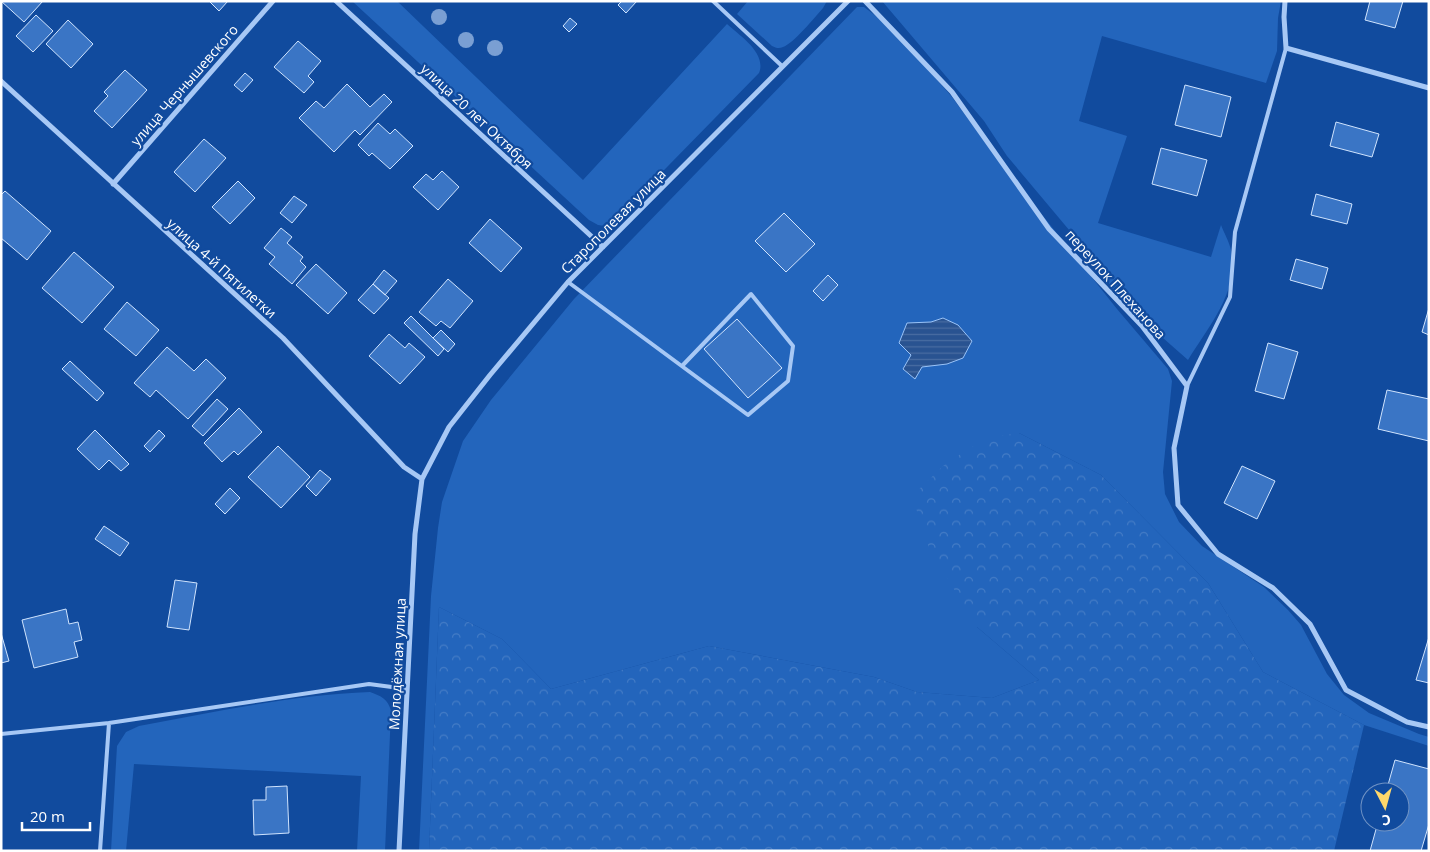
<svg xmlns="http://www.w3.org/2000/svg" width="1430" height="852" viewBox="0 0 1430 852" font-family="'Open Sans',sans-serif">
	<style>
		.grass { fill: #2365bc }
		.forest { fill: url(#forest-crowns) }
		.water { fill: url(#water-rules); stroke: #99c3f8 }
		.building { fill: #3a75c5; stroke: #d0e4fe }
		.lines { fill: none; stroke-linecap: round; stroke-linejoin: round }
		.lane { stroke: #a7c8f5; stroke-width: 4 }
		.street { stroke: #a7c8f5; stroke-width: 5 }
		.tree { fill: #7a9fd3 }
		.labels { text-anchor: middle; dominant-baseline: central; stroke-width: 4.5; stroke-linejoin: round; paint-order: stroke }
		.street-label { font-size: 14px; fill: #fff; stroke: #114b9e }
	</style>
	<defs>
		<pattern id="forest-crowns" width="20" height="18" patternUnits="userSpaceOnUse" patternTransform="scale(1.25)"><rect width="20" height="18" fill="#2365bc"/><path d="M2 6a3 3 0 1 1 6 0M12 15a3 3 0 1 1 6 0" fill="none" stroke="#447cc6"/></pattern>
		<pattern id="water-rules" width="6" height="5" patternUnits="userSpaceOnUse" patternTransform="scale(1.25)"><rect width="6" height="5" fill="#295391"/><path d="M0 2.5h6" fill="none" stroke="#496da2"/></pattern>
	</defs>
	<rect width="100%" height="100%" fill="#114b9e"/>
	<!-- grass -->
	<path class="grass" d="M352,1H397L583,180L727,24C740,36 767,53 759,73L624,211L605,226L598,225L589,220Z
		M748,1H827L823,8C815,17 793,44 783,47C779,49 776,48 772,46L737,14Z
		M882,1H1281L1278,18L1277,51L1266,83L1102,36L1079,121L1127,136L1098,223L1211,257L1221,225C1224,233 1229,241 1231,250C1240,291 1208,327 1188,360L1121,301L1080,243L1007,156L984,121Z
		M857,7H864L892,28L952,97L993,153L1117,309L1168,369L1172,381L1163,472L1165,494L1179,522L1202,546L1264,587L1288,610L1301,625L1327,674L1344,695L1369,713L1419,734L1429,737V746L1364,725L1263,672L1208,583L1101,475L1019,433L977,627L1039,680L992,698L917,692L874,677L709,646L551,689L502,639L439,607L429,851H419L431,596L438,528L442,502L463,441L491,400L574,299Z
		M370,692C381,696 388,699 391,711L385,851H357L361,776L134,764L126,851H111L117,746L126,732L139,726C215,712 292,695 370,692Z"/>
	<!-- forest -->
	<path class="forest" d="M1019,433L1101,475L1208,583L1263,672L1364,725L1334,851H429L439,607L502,639L551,689L709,646L874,677L917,692L992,698L1039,680L977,627L929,548L912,496L943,466L968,449L991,437Z"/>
	<!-- water -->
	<path class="water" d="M943,318L958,325L972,341L963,358L947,364L922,367L915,379L903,369L911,355L899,343L907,323L931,322Z"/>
	<!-- building -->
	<path class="building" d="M1,1H43L24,22Z
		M209,1H228L219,11Z
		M622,1H637L626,13L618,5Z
		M1370,1H1403L1395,28L1365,20Z
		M36,15L53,31L33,52L16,36Z
		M570,18L577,24L569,32L563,26Z
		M68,20L93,44L71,68L46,44Z
		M298,41L321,61L308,76L314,82L304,93L274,67Z
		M125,70L147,90L112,128L94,111L108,96L104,92Z
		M245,73L253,80L242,92L234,85Z
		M347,84L370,107L384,94L392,102L360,135L355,130L334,152L299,118L316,101L324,108Z
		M1185,85L1231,97L1221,137L1175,125Z
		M1336,122L1379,134L1372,157L1330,146Z
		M378,123L390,134L395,129L413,146L390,169L372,153L369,156L358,145Z
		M204,139L226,158L195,192L174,172Z
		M1161,148L1207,160L1197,196L1152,184Z
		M442,171L459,187L438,210L413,187L426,174L433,180Z
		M238,181L255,198L230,224L212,207Z
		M5,191L51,231L27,260L1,238V195Z
		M1316,194L1352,204L1347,224L1311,215Z
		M294,196L307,205L292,223L280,213Z
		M784,213L815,244L786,272L755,241Z
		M490,219L522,248L501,272L469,243Z
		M281,228L292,237L287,243L303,257L300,261L306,267L292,284L269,264L275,257L264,248Z
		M74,252L114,287L82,323L42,288Z
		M1296,259L1328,268L1322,289L1290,280Z
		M316,264L347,293L328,314L296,285Z
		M384,270L397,281L385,295L373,284Z
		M828,275L838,285L823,301L813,291Z
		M448,279L473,301L450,328L441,321L436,326L419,312Z
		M373,284L389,298L374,314L358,300Z
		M127,302L159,330L136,356L104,329Z
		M1429,308V335L1422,332Z
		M411,316L444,349L438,356L404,323Z
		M737,319L782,368L748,398L704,349Z
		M441,330L455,344L448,352L433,338Z
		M389,334L405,348L409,343L425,357L400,384L369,356Z
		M1268,343L1298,352L1284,399L1255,391Z
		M167,347L194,371L206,359L226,378L188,419L156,390L150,397L134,383Z
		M70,361L104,393L97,401L62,369Z
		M1387,390L1429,399V441L1378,429Z
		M217,399L228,409L203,436L192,426Z
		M239,408L262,432L238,455L234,451L222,462L204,443Z
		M95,430L129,464L121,471L109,460L99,470L77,449Z
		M159,430L165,436L150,452L144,446Z
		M278,446L310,477L281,508L248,477Z
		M1242,466L1275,481L1257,519L1224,503Z
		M320,470L331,479L316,496L306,486Z
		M230,488L240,498L225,514L215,504Z
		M104,526L129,543L120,556L95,539Z
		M175,580L197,583L189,630L167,627Z
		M66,609L69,624L78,622L82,640L74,642L78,657L34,668L22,620Z
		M1,633L9,661L1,663Z
		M1429,637V683L1416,680Z
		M1395,760L1429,769V824L1421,851H1370L1378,822H1400V792H1386Z
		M287,786L289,833L254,835L253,800H266V787Z"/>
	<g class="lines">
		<!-- lane -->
		<path class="lane" d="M713,1L782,66
			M568,282L748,415L788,381L793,346L751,294L682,366
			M1187,386L1230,297L1235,232L1286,48
			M1,734L109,723
			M100,851L109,723L369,684L407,689"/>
		<!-- street -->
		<path class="street" d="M336,1L603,247
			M865,1L952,92L1049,229L1142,326L1187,386L1174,448L1178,505L1218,554L1273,588L1310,624L1346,690L1407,722L1429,727
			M1285,1L1284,17L1286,48L1429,88
			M1,81L283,338L404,467L422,479
			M113,184L273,1
			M399,851L415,534L422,479L449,427L490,375L568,282L848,1"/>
	</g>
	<!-- trees -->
	<g class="tree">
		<circle cx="439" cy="17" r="8"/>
		<circle cx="466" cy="40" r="8"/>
		<circle cx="495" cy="48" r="8"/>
	</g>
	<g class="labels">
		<!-- street labels -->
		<g class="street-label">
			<text transform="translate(184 85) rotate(-49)">улица Чернышевского</text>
			<text transform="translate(477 116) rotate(43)">улица 20 лет Октября</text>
			<text transform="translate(613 221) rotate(-45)">Старополевая улица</text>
			<text transform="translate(222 268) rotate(42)">улица 4-й Пятилетки</text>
			<text transform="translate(1116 284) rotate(48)">переулок Плеханова</text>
			<text transform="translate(397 664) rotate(-87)">Молодёжная улица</text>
		</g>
	</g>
	<!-- border -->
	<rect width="1430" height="852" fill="none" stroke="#ffffff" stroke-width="5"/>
	<!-- north arrow -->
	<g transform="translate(1385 807) rotate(174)"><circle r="24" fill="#114b9e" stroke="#7093c5"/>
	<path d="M0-4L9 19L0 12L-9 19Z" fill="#ffd86b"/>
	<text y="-8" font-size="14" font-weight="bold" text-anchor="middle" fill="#ffffff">С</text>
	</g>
	<!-- scale -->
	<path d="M22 822v8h68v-8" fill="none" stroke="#ffffff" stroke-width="2.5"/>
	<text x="30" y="822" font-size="15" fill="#ffffff" stroke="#114b9e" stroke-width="4" paint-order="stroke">20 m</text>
</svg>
